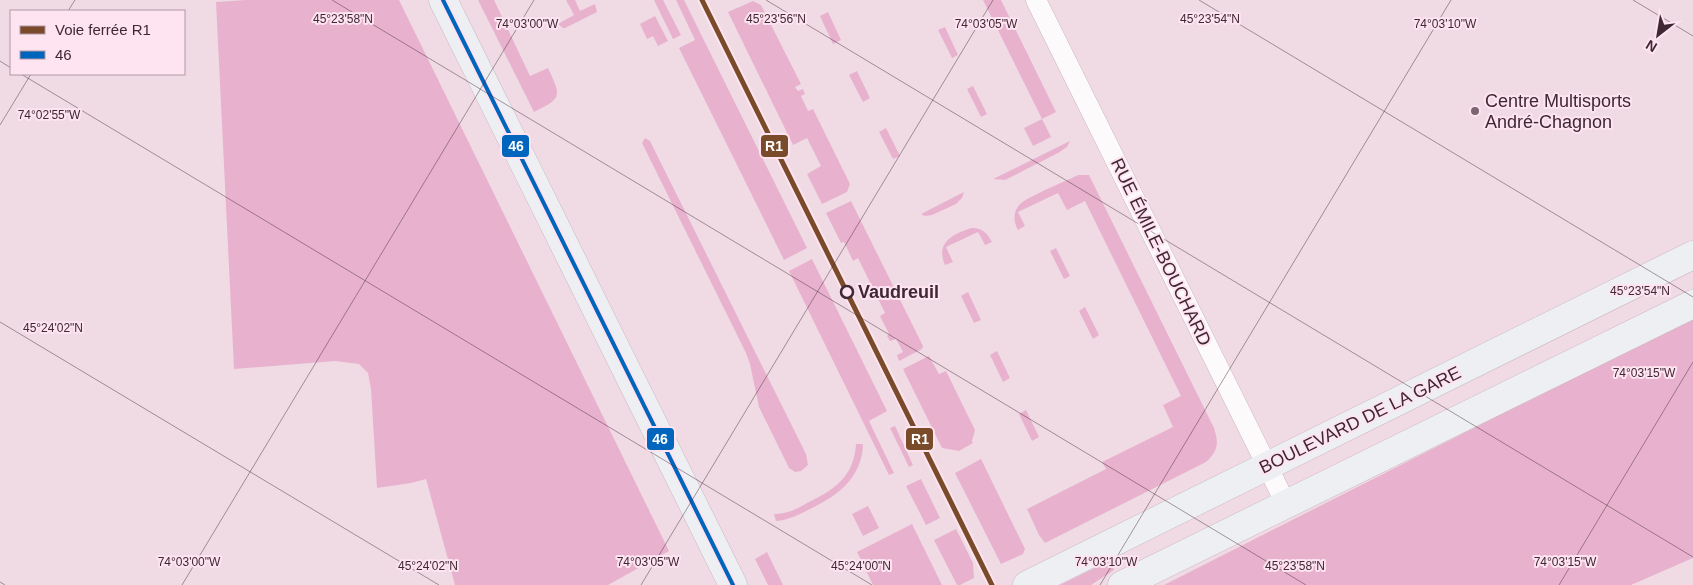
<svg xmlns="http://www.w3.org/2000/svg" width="1693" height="585" viewBox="0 0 1693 585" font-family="Helvetica,sans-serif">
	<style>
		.green { fill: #e8b2ce }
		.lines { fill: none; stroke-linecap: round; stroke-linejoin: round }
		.street-casing { stroke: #cdb8c2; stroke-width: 21 }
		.secondary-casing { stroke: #cdb8c2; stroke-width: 29 }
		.street { stroke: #fdfafb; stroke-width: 20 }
		.secondary { stroke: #eeeff3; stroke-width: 28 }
		.bus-1-casing { stroke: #fee4f0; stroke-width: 8 }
		.bus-1 { stroke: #0065bd; stroke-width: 4 }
		.rail-1-casing { stroke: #fee4f0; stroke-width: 9 }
		.rail-1 { stroke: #7a4b2a; stroke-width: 5 }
		.ticks { fill: none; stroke: #3f2733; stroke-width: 1; stroke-opacity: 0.45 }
		.poi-dot { fill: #7d6671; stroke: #fee4f0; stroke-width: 2 }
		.stop-dot { fill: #fee4f0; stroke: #3f2733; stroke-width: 2.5 }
		.labels { text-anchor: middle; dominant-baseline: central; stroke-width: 4; stroke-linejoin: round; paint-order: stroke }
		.poi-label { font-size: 18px; fill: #3f2733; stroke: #fee4f0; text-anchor: start }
		.street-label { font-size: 18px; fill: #3f2733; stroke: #fee4f0 }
		.stop-label { font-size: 18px; font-weight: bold; fill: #3f2733; stroke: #fee4f0; text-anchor: start }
		.ticks-label { font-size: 12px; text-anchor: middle; fill: #3f2733; stroke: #fee4f0; stroke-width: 4; stroke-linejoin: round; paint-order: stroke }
		.line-badge { stroke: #fee4f0; stroke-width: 2 }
		.badge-label { font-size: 14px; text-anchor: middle; font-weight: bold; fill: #fff }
	</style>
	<rect width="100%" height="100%" fill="#f0dbe5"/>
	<!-- green -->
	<path class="green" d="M246,0H399L669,551L608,585H455L426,479L411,483L377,488L371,389L368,373L359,364L335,361L234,369L216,2Z
		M478,0H494L530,76L548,68C561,96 563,98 534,112Z
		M566,0H575L580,11L595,4L597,12L565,28H563L558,24L574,15Z
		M654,0H663L681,35L673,39Z
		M676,0H684L807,248L784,260L679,48L695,40Z
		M983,0H1001L1056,112L1042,119L1051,137L1033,146L1024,128L1042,119Z
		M753,1L761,5L801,84L795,87L798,91L803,89L805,94L801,96L808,111L813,109L850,184L847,192L822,204L807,174L821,166L807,138L793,145L728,12Z
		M828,12L841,40L833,44L820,16Z
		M655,16L668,41L658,46L653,36L647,39L640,24Z
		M945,27L958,55L952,58L938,30Z
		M857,71L870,98L863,102L849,75Z
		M973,86L987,114L981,117L967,89Z
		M886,128L900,156L893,159L879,132Z
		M645,138L650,141L806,454L808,465L801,471L795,472L789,468L759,407L750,364L746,353L642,143Z
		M1070,141L1067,147L1058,153L1005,180L993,179Z
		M1078,175H1089L1214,428C1219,443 1218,451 1206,462L1045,543L1039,535L1027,509L1106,469L1102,462L1173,427L1163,405L1181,396L1085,201L1067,210L1058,193L1018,212L1025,226L1018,230C1013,221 1013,212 1020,204C1029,196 1066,181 1078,175Z
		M964,192L962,198L956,204L932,215L925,216L921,214Z
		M851,201L923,346L922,349L899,361L897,355L903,352L896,339L890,341L887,336L889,334L880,316L885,313L858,258L853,261L844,242L841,243L826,213Z
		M971,228C982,227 988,234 992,242L985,245L978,232L946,247L953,262L945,265C935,243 953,234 971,228Z
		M1056,248L1070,276L1064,279L1050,251Z
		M812,259L887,411L869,421L894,473L889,475L789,271Z
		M968,292L981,320L974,323L961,296Z
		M1085,307L1099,335L1093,339L1079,311Z
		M1693,320V558L1631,585H1164L1600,364Z
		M997,351L1010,378L1003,382L990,355Z
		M929,356L939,374L946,371L975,430L972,441L973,443L959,451L942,448L903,369Z
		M1026,410L1039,437L1032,441L1019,414Z
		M895,426L913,465L909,467L890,428Z
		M856,444H863C862,477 839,495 812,508C800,514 789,520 776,521L774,514C787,514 797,509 807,503C834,490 854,477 856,444Z
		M981,459L1025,549L1023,554L1001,564L955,473Z
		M921,479L940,518L926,525L906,486Z
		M868,506L879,528L863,536L852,514Z
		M912,524L942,585H873L857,552Z
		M956,529L973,563L974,578L960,585H957L934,540Z
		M767,552L783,585H768L755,559Z
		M1109,561L1114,570L1091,585H1060Z"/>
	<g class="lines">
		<defs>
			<path id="street" d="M1036,0L1286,504"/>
			<path id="secondary" d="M443,0L733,585
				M1027,585L1693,255
				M1122,585L1693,304"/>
		</defs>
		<!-- street casing -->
		<use href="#street" class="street-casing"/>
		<!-- secondary casing -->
		<use href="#secondary" class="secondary-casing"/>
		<!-- street -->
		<use href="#street" class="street"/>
		<!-- secondary -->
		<use href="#secondary" class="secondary"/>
		<defs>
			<path id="bus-1" d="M443,0L733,585"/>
		</defs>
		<!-- bus-1 casing -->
		<use href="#bus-1" class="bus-1-casing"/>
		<!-- bus-1 -->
		<use href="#bus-1" class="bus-1"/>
		<defs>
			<path id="rail-1" d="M702,0L992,585"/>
		</defs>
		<!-- rail-1 casing -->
		<use href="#rail-1" class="rail-1-casing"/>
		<!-- rail-1 -->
		<use href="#rail-1" class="rail-1"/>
	</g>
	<!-- ticks -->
	<path class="ticks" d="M332,0L1306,585M766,0L1693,557M1199,0L1693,297M1633,0L1693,36M68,11L75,0M0,61L11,68M21,74L872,585M0,125L31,74M0,322L439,585M0,582L5,585M182,585L534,0M641,585L993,0M1100,585L1451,0M1559,585L1693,362"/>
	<!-- markers -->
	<circle class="poi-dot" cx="1475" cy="111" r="5"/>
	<circle class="stop-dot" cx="847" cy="292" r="6"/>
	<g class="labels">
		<!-- poi labels -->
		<g class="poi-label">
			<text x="1485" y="101">Centre Multisports<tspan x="1485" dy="21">André-Chagnon</tspan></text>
		</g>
		<!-- street labels -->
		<g class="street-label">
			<text transform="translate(1161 252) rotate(64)">RUE ÉMILE-BOUCHARD</text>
			<text transform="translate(1360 420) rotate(-26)">BOULEVARD DE LA GARE</text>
		</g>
		<!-- stop labels -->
		<g class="stop-label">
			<text x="858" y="292">Vaudreuil</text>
		</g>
	</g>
	<g class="ticks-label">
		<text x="343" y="23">45°23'58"N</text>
		<text x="776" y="23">45°23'56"N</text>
		<text x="1210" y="23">45°23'54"N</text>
		<text x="527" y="28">74°03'00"W</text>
		<text x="986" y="28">74°03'05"W</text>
		<text x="1445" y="28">74°03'10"W</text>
		<text x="49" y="119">74°02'55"W</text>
		<text x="1640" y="295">45°23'54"N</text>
		<text x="53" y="332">45°24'02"N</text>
		<text x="1644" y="377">74°03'15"W</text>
		<text x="189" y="566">74°03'00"W</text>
		<text x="648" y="566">74°03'05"W</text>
		<text x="1106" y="566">74°03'10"W</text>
		<text x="1565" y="566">74°03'15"W</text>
		<text x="428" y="570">45°24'02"N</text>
		<text x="861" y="570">45°24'00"N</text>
		<text x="1295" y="570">45°23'58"N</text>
	</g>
	<g class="line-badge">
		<rect x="501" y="134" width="29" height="24" rx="5" fill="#0065bd"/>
		<rect x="760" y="134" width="29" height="24" rx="5" fill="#7a4b2a"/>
		<rect x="646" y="427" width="29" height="24" rx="5" fill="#0065bd"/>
		<rect x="905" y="427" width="29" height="24" rx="5" fill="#7a4b2a"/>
	</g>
	<g class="badge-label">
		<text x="516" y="151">46</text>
		<text x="774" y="151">R1</text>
		<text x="660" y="444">46</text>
		<text x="920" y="444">R1</text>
	</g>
	<!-- legend -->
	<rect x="10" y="10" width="175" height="65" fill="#fee4f0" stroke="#b298a4"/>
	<rect x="20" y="26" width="25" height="8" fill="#7a4b2a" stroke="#b298a4"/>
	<text x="55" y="35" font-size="15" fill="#3f2733">Voie ferrée R1</text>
	<rect x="20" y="51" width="25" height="8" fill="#0065bd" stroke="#b298a4"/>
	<text x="55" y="60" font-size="15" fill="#3f2733">46</text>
	<!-- north arrow -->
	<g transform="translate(1658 35) rotate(211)" stroke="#fee4f0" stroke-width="4" paint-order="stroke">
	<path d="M0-4L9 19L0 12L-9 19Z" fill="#3f2733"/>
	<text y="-8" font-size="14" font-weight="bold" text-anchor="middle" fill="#3f2733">N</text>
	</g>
</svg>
